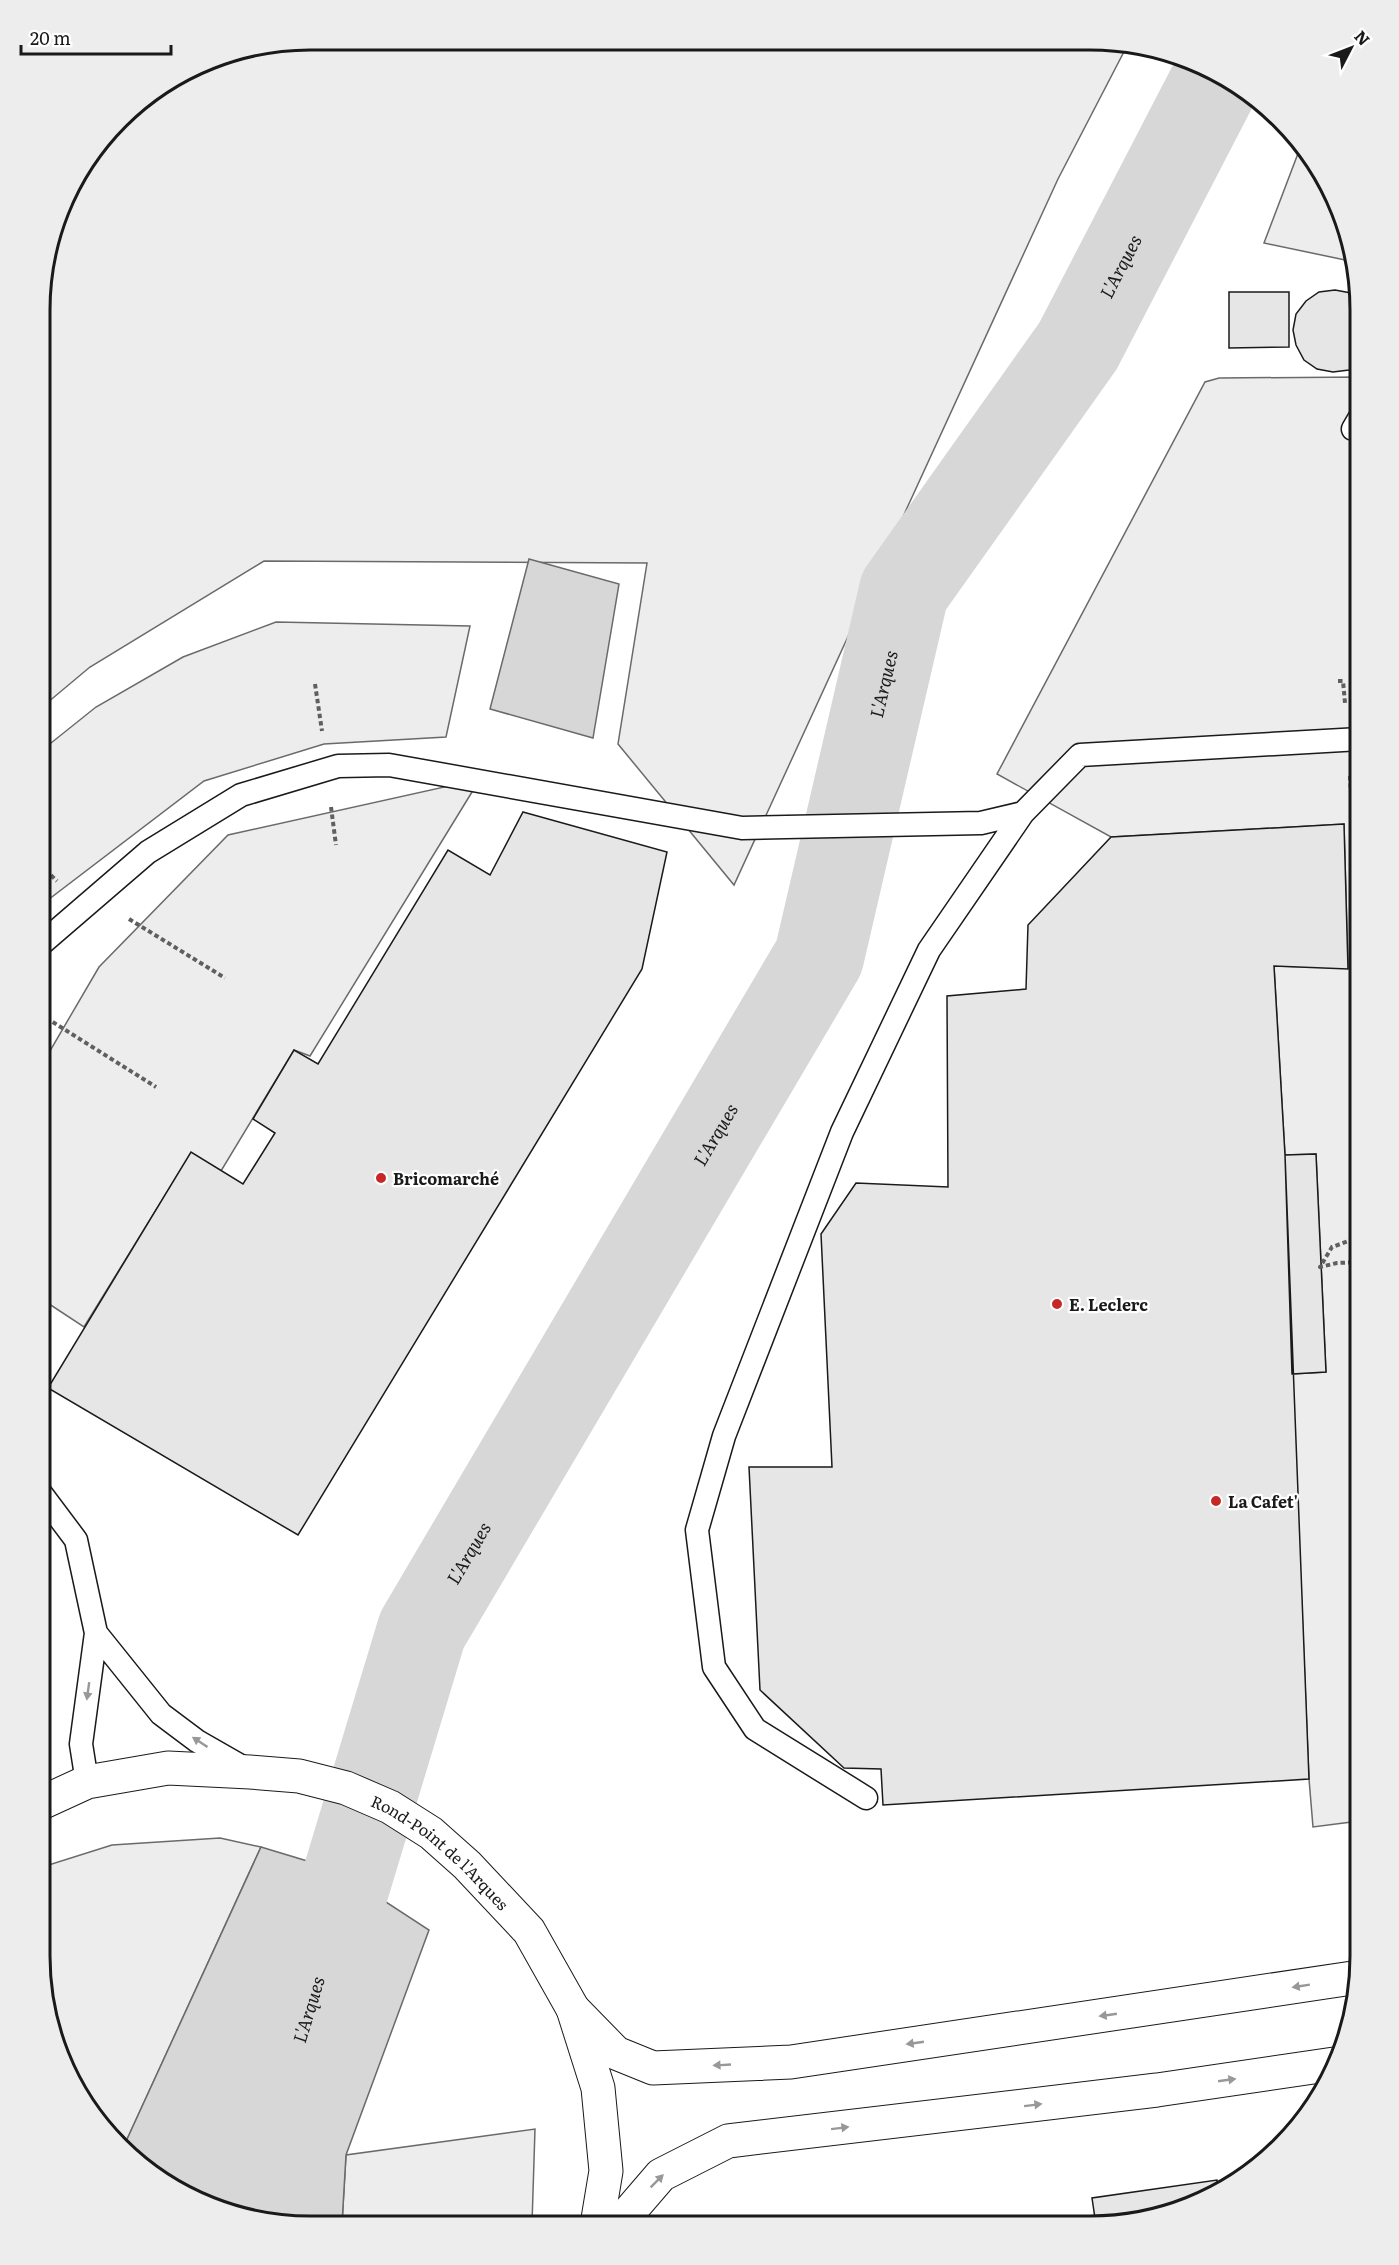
<svg xmlns="http://www.w3.org/2000/svg" width="1399" height="2265" viewBox="0 0 1399 2265" font-family="Literata,serif">
	<style>
		.built { fill: #ededed; stroke: #6a6a6a; stroke-width: 1.5 }
		.water { fill: #d7d7d7; stroke: #6a6a6a; stroke-width: 1.5 }
		.lines { fill: none; stroke-linecap: round; stroke-linejoin: round }
		.river { stroke: #d7d7d7; stroke-width: 90 }
		.building { fill: #e6e6e6; stroke: #1a1a1a; stroke-width: 1.5 }
		.service-casing { stroke: #1a1a1a; stroke-width: 25 }
		.primary-casing { stroke: #1a1a1a; stroke-width: 35 }
		.trunk-casing { stroke: #1a1a1a; stroke-width: 35 }
		.path { stroke: #5f5f5f; stroke-width: 4; stroke-dasharray: 4.5 3; stroke-linecap: butt }
		.service { stroke: #fff; stroke-width: 22 }
		.primary { stroke: #fff; stroke-width: 33 }
		.trunk { stroke: #fff; stroke-width: 33 }
		.oneway { fill: #989898 }
		.poi-dot { fill: #c62828; stroke: #fff; stroke-width: 2 }
		.labels { text-anchor: middle; dominant-baseline: central; stroke-width: 4.5; stroke-linejoin: round; paint-order: stroke }
		.poi-label { font-size: 16px; font-weight: bold; fill: #1a1a1a; stroke: #fff; text-anchor: start }
		.street-label { font-size: 16px; fill: #1a1a1a; stroke: #fff }
		.water-label { font-size: 18px; font-style: italic; fill: #1a1a1a; stroke: #fff }
		.rim { fill: none; stroke: #1a1a1a; stroke-width: 3 }
	</style>
	<rect width="100%" height="100%" fill="#fff"/>
	<!-- built -->
	<path class="built" d="M310,39L1129,42L1058,179L734,885L618,744L647,563L264,561L90,667L41,708V275L67,190L131,106L206,59Z
		M1302,143L1340,206L1350,261L1264,243Z
		M1360,377L1359,1821L1313,1827L1309,1779L1292,1374L1326,1372L1316,1154L1285,1155L1274,966L1348,968L1344,824L1111,837L997,774L1205,382L1219,378Z
		M276,622L470,626L446,737L324,744L204,781L40,906L41,751L96,707L183,657Z
		M480,779L310,1056L294,1050L221,1171L191,1153L84,1327L40,1298V1068L99,967L228,835Z
		M220,1838L261,1847L123,2148L95,2120L59,2059L39,1955V1868L112,1845Z
		M535,2129L532,2224H342L346,2155Z"/>
	<!-- water -->
	<path class="water" d="M529,559L619,584L593,738L490,709Z
		M261,1847L337,1870L429,1930L346,2155L342,2224H275L206,2205L145,2170L123,2148Z"/>
	<g class="lines">
		<!-- river -->
		<path class="river" id="s1" d="M245,2216L422,1630L819,957L904,591L1078,346L1219,74"/>
	</g>
	<!-- building -->
	<path class="building" d="M1335,290L1351,293L1358,298L1360,310V363L1349,370L1333,372L1317,369L1304,360L1296,345L1293,330L1296,314L1306,301L1319,292Z
		M1229,292H1289V347L1229,348Z
		M523,812L667,852L642,969L298,1535L48,1388L191,1152L243,1184L275,1133L253,1119L294,1050L318,1064L448,850L490,875Z
		M1344,824L1348,969L1274,966L1285,1155L1309,1779L883,1805L881,1769L844,1768L760,1690L749,1467H832L821,1234L856,1183L948,1187L947,996L1026,989L1028,925L1111,837Z
		M1316,1154L1326,1372L1292,1374L1285,1155Z
		M1217,2180L1218,2191L1193,2206L1096,2225L1092,2198Z"/>
	<g class="lines">
		<defs>
			<path id="service" d="M1353,429L1360,417
				M40,945L148,852L241,795L338,766L389,765L742,828L981,823L1023,813L1080,755L1360,739
				M40,1492L76,1540L96,1633L81,1744L87,1782
				M96,1633L161,1714L197,1741L246,1769
				M866,1798L755,1729L714,1667L697,1530L724,1436L842,1132L929,950L1023,813"/>
			<g id="primary">
				<path id="s2" d="M39,1804L87,1782L168,1768L250,1772L299,1776L346,1788L390,1807L431,1833L467,1865L529,1931L573,2009L598,2088L606,2171L597,2225"/>
			</g>
			<path id="trunk" d="M573,2009L616,2053L653,2068L791,2062L1359,1977
				M618,2225L661,2175L728,2141L1157,2090L1334,2064"/>
		</defs>
		<!-- service casing -->
		<use href="#service" class="service-casing"/>
		<!-- primary casing -->
		<use href="#primary" class="primary-casing"/>
		<!-- trunk casing -->
		<use href="#trunk" class="trunk-casing"/>
		<!-- path -->
		<path class="path" d="M1338,681H1343L1345,703
			M315,684L322,731
			M1350,776L1360,953
			M331,807L336,845
			M40,865L57,881
			M129,919L225,978
			M40,1014L156,1087
			M1360,1262L1337,1263L1320,1267L1332,1247L1360,1237"/>
		<!-- service -->
		<use href="#service" class="service"/>
		<!-- primary -->
		<use href="#primary" class="primary"/>
		<!-- trunk -->
		<use href="#trunk" class="trunk"/>
	</g>
	<!-- one-way arrows -->
	<defs><path id="oneway-solid" d="M-6-.8H1V-3.2L6.5 0L1 3.2V.8H-6Z" transform="scale(1.5)"/></defs>
	<g class="oneway">
		<use href="#oneway-solid" transform="translate(88 1691) rotate(98)"/>
		<use href="#oneway-solid" transform="translate(200 1742) rotate(-147)"/>
		<use href="#oneway-solid" transform="translate(1301 1986) rotate(171)"/>
		<use href="#oneway-solid" transform="translate(1108 2015) rotate(172)"/>
		<use href="#oneway-solid" transform="translate(915 2043) rotate(172)"/>
		<use href="#oneway-solid" transform="translate(722 2065) rotate(177)"/>
		<use href="#oneway-solid" transform="translate(1227 2080) rotate(-8)"/>
		<use href="#oneway-solid" transform="translate(1033 2105) rotate(-7)"/>
		<use href="#oneway-solid" transform="translate(840 2128) rotate(-7)"/>
		<use href="#oneway-solid" transform="translate(657 2181) rotate(-45)"/>
	</g>
	<!-- markers -->
	<g class="poi-dot">
		<circle cx="381" cy="1178" r="6"/>
		<circle cx="1057" cy="1304" r="6"/>
		<circle cx="1216" cy="1501" r="6"/>
	</g>
	<g class="labels">
		<!-- poi labels -->
		<g class="poi-label">
			<text x="393" y="1178">Bricomarché</text>
			<text x="1069" y="1304">E. Leclerc</text>
			<text x="1228" y="1501">La Cafet'</text>
		</g>
		<!-- street labels -->
		<g class="street-label">
			<text stroke="none"><textPath href="#s2" startOffset="430">Rond-Point de l'Arques</textPath></text>
		</g>
		<!-- water labels -->
		<g class="water-label">
			<text stroke="none"><textPath href="#s1" startOffset="2160">L'Arques</textPath></text>
			<text stroke="none"><textPath href="#s1" startOffset="1674">L'Arques</textPath></text>
			<text stroke="none"><textPath href="#s1" startOffset="1188">L'Arques</textPath></text>
			<text stroke="none"><textPath href="#s1" startOffset="702">L'Arques</textPath></text>
			<text stroke="none"><textPath href="#s1" startOffset="216">L'Arques</textPath></text>
		</g>
	</g>
	<!-- crop -->
	<path d="M0 0H1399V2265H0ZM310 50H1090A260 260 0 0 1 1350 310V1956A260 260 0 0 1 1090 2216H310A260 260 0 0 1 50 1956V310A260 260 0 0 1 310 50Z" fill="#ededed" fill-rule="evenodd"/>
	<path class="rim" d="M310 50H1090A260 260 0 0 1 1350 310V1956A260 260 0 0 1 1090 2216H310A260 260 0 0 1 50 1956V310A260 260 0 0 1 310 50Z"/>
	<!-- north arrow -->
	<g transform="translate(1351 48) rotate(48)" stroke="#ffffff" stroke-width="4.5" paint-order="stroke">
	<path d="M0-4.5L10 22L0 15L-10 22Z" fill="#1a1a1a"/>
	<text y="-9" font-size="16" font-weight="bold" text-anchor="middle" fill="#1a1a1a">N</text>
	</g>
	<!-- scale -->
	<path d="M21 45v9h150v-9" fill="none" stroke="#1a1a1a" stroke-width="3"/>
	<text x="30" y="45" font-size="18" fill="#1a1a1a" stroke="#ffffff" stroke-width="4.5" paint-order="stroke">20 m</text>
</svg>
